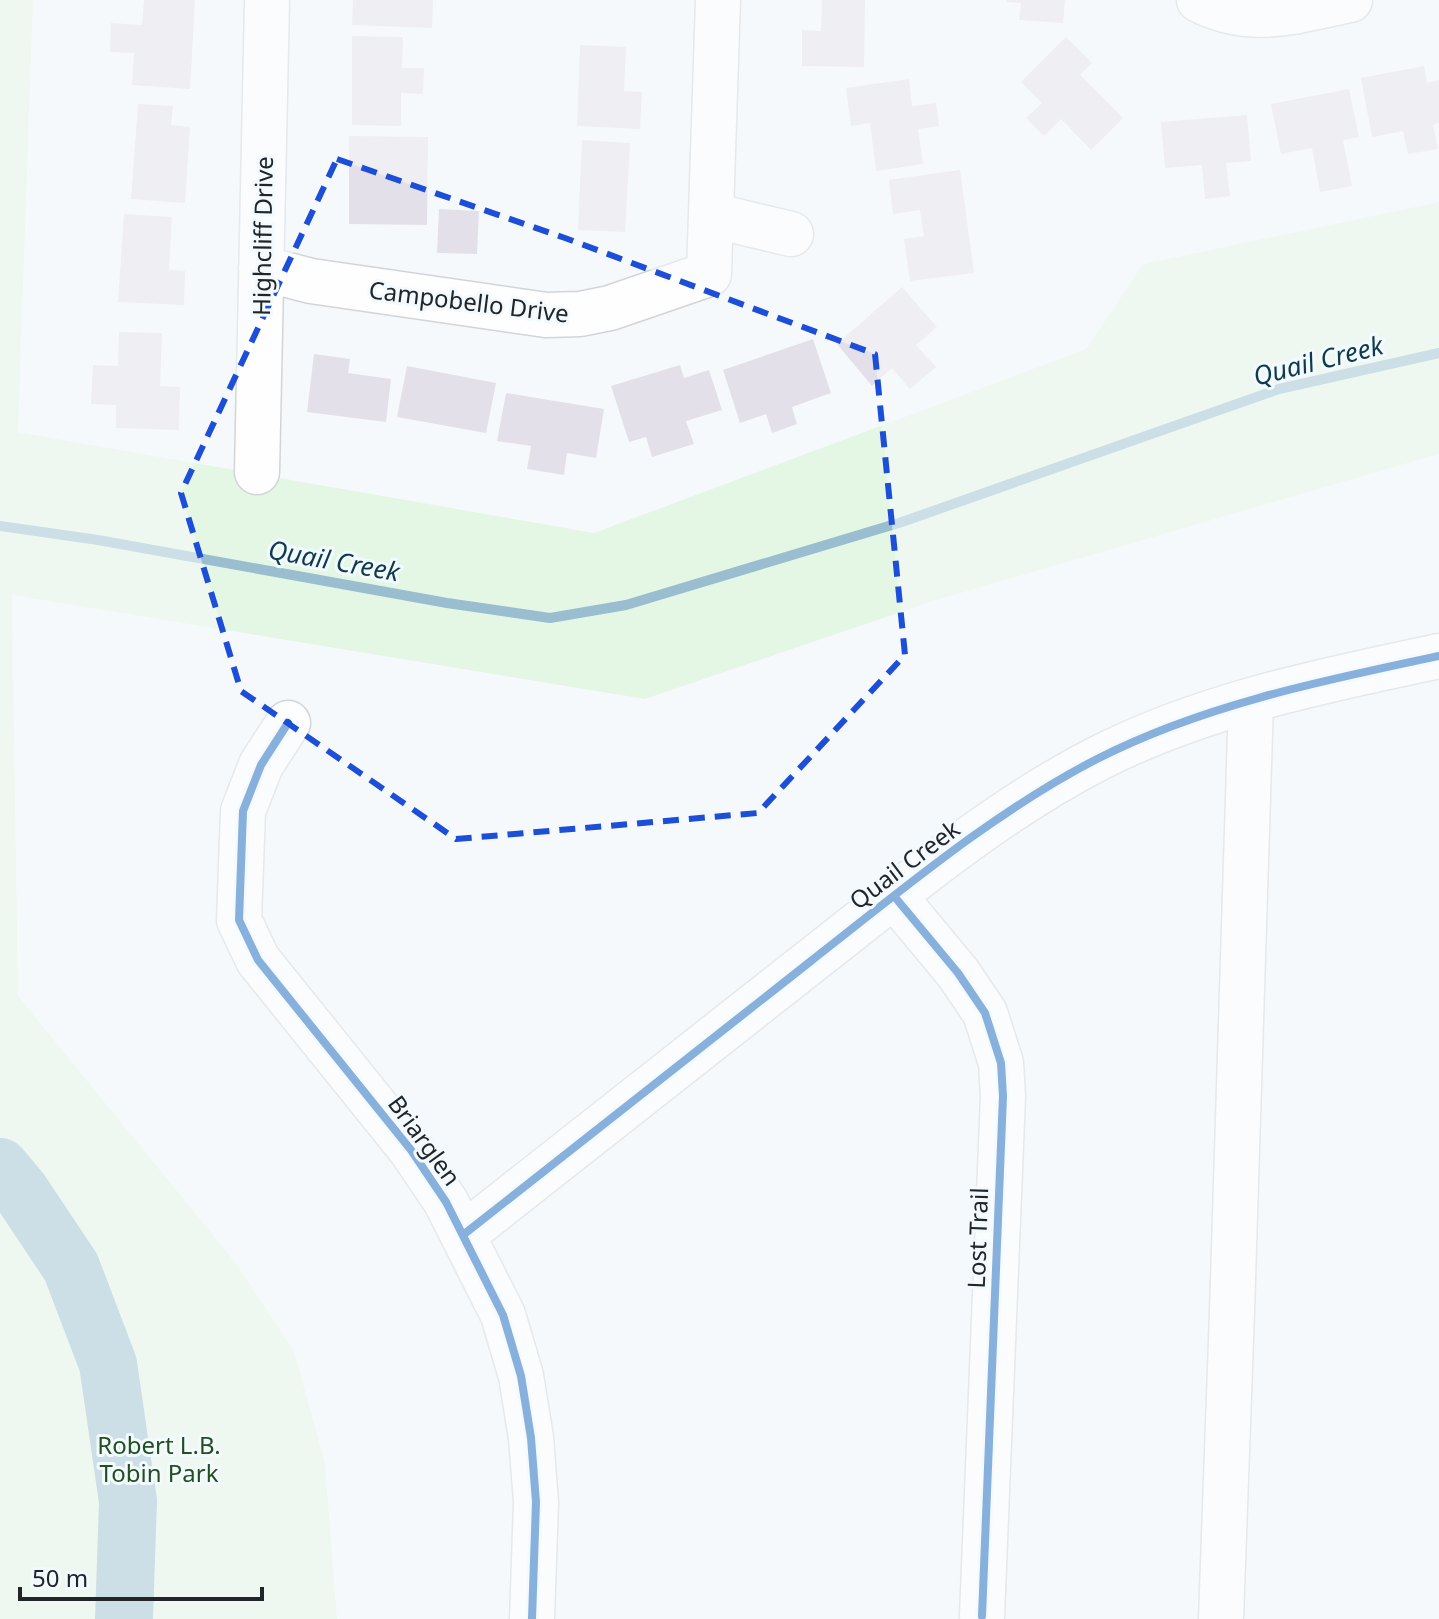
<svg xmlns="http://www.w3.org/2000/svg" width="1439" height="1619" viewBox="0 0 1439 1619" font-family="'Noto Sans',sans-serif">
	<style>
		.green { fill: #e4f7e5 }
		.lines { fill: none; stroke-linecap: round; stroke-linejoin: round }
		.stream { stroke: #9abecf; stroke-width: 10 }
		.river { stroke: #9abecf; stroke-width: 58 }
		.building { fill: #e4e0e9 }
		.minor-casing { stroke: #d2d5d8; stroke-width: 47 }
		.minor { stroke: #fefeff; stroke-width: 44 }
		.cycleway-casing { stroke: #f3faff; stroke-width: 13 }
		.cycleway { stroke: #0057b8; stroke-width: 8 }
		.marked { fill: none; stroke: #1d4ed8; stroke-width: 6; stroke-dasharray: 16 10; stroke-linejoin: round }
		.labels { text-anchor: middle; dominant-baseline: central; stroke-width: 6; stroke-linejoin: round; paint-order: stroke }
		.street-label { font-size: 24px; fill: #212528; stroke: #f3faff }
		.park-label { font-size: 24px; fill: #224f1e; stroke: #f3faff }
		.water-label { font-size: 26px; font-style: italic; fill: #0e3b4c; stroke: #f3faff }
	</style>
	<rect width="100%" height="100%" fill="#f6f9fc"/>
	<!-- green -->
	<path class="green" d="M0,0H33L18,432L594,533L1086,349L1143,264L1439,202V454L933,601L645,699L12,595L18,996L235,1262L294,1351L325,1463L337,1619H0Z"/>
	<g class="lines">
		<!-- stream -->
		<path class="stream" d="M0,526L98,540L447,603L550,618L626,605L902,522L1279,389L1439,353"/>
		<!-- river -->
		<path class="river" d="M0,1167L21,1192L71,1267L108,1364L128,1501L124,1619"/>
	</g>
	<!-- building -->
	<path class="building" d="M144,0H195L190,89L132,85L134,53L110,52L111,23L142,25Z
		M353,0H433L432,28L352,25Z
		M822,0H865L864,67L802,66V30L821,31Z
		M1007,0H1065L1063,23L1019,20L1021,3L1007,2Z
		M352,36L403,37L402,68H424L423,94L401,93V126L352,125Z
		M1066,37L1092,63L1080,75L1123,118L1091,150L1061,119L1044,136L1026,118L1042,103L1021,82Z
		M580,45L626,47L624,91L642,92L640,129L577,126Z
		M1424,66L1427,83L1439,80V123L1433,125L1438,149L1408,154L1403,131L1372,137L1361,78Z
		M909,79L912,106L936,103L939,126L918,129L923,164L876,171L870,123L851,126L846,88Z
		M1349,89L1359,137L1343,140L1352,186L1320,192L1312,148L1281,154L1271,104Z
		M138,104L173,106L171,125L190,127L185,203L131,199Z
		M1247,115L1251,161L1226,163L1230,196L1205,199L1202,165L1165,168L1161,122Z
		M349,136L428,137L427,225L349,224Z
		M582,140L630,143L625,232L578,230Z
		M960,170L974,273L910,281L904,239L924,236L920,210L893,214L889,180Z
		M439,209L479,211L477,254L437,253Z
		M124,214L172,217L169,270L185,271L184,305L118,302Z
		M902,287L937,327L916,345L936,367L910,389L892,368L872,386L837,344Z
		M119,332L162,333L160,386L180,387L179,430L116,428V405L91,404L93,365L118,366Z
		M813,339L831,393L792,407L797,424L772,433L766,414L740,423L723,370Z
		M314,354L350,359L348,373L391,379L386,422L307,412Z
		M680,365L684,378L709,370L722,410L686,421L694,444L652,457L646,437L629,442L611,386Z
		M407,366L496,383L486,433L397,417Z
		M506,393L604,409L596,458L567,453L564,475L527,469L531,446L497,441Z"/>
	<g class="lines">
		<defs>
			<path id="minor" d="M1199,0C1251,27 1297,11 1350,0
				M711,215L791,234
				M261,268L311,281L546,315L580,314L610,308L709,274L718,0
				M257,472L267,0
				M288,723L261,765L243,811L239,920L258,960L411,1150L446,1202L503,1315L521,1376L531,1438L536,1502L532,1619
				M894,896L958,973L985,1013L1001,1063L1003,1096L982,1616
				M463,1235C579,1144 695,1053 811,961C902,890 994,812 1097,759C1202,705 1325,680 1439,656
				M1221,1619L1232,1312L1251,701"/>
		</defs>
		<!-- minor casing -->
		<use href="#minor" class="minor-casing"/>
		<!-- minor -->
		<use href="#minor" class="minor"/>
		<defs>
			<path id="cycleway" d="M288,723L261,765L243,811L239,920L258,960L411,1150L446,1202L503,1315L521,1376L531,1438L536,1502L532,1619
				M894,896L958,973L985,1013L1001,1063L1003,1096L982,1616
				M463,1235C579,1144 695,1053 811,961C902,890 994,812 1097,759C1202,705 1325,680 1439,656"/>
		</defs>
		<!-- cycleway casing -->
		<use href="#cycleway" class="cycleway-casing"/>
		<!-- cycleway -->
		<use href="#cycleway" class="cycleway"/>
	</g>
	<!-- marked area -->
	<path d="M0 0H1439V1619H0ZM337,159L565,238L875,354L905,655L758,813L456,839L241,691L181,493Z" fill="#f6f9fc" fill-opacity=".55" fill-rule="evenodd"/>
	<path class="marked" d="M337,159L565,238L875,354L905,655L758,813L456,839L241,691L181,493Z"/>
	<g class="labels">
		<!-- street labels -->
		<g class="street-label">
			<text transform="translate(262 236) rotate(-89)">Highcliff Drive</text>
			<text transform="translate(469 301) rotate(7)">Campobello Drive</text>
			<text transform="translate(904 864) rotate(-37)">Quail Creek</text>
			<text transform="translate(425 1140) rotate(54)">Briarglen</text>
			<text transform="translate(977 1238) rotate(-88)">Lost Trail</text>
		</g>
		<!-- park labels -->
		<g class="park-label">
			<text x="159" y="1444">Robert L.B.<tspan x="159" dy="28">Tobin Park</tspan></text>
		</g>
		<!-- water labels -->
		<g class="water-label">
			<text transform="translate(1318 360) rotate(-14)">Quail Creek</text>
			<text transform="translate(334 560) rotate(10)">Quail Creek</text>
		</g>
	</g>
	<!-- scale -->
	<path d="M20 1587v12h242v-12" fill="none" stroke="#212528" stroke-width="4"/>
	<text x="32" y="1587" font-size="24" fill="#212528" stroke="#f3faff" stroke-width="6" paint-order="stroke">50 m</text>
</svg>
